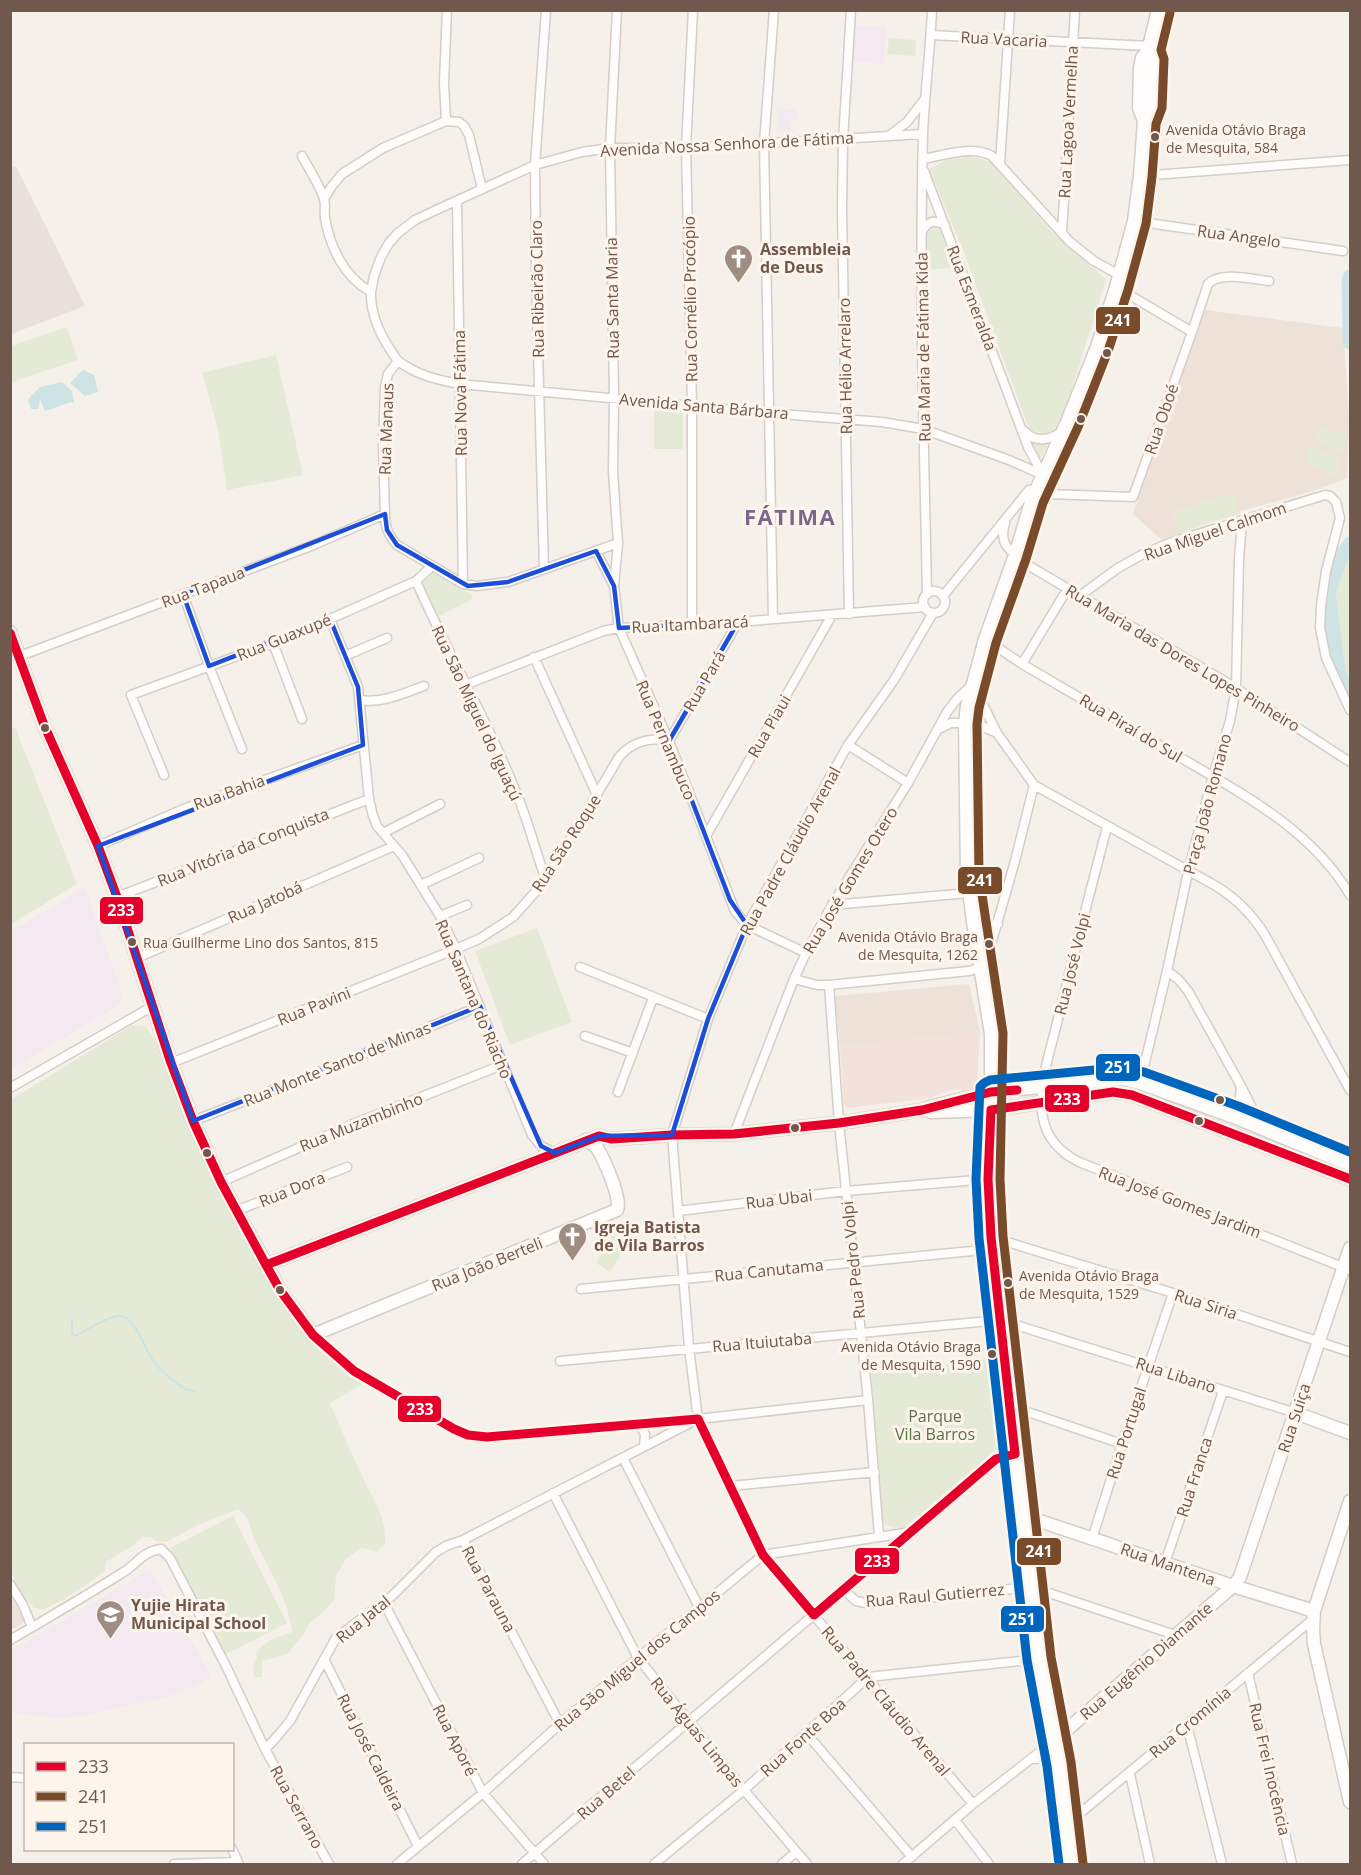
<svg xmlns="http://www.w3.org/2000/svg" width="1361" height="1875" viewBox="0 0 1361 1875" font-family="'Open Sans',sans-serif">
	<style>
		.residential { fill: #eee2d8 }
		.commercial { fill: #f3e2dc }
		.industrial { fill: #e7e0db }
		.education { fill: #f2e9f1 }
		.green { fill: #e4ead6 }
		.water { fill: #cde3e4 }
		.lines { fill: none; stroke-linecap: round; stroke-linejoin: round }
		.stream { stroke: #cde3e4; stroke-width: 2 }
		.river { stroke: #cde3e4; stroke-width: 15 }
		.street-casing { stroke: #d5cdc8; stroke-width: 11 }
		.secondary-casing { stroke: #d4cdc7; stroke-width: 15 }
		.street { stroke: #fefdfc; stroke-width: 8 }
		.secondary { stroke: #fefdfc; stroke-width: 12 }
		.bus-1-casing { stroke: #fdf5ec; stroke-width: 14 }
		.bus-2-casing { stroke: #fdf5ec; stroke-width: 14 }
		.bus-3-casing { stroke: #fdf5ec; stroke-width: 14 }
		.bus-1 { stroke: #e4002b; stroke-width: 9 }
		.bus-2 { stroke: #7a4b2a; stroke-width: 9 }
		.bus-3 { stroke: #0065bd; stroke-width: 9 }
		.marked { fill: none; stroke: #1d4ed8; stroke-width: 4.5; stroke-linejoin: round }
		.bus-dot { fill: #70584d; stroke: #fdf5ec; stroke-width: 2 }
		.labels { text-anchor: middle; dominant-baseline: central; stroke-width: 6; stroke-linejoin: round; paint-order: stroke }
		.bus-label { font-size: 14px; fill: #70584d; stroke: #fdf5ec; text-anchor: start }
		.street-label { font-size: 16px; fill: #70584d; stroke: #fdf5ec }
		.poi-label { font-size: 16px; font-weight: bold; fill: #70584d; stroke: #fdf5ec; text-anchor: start }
		.park-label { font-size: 16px; fill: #577547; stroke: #fdf5ec }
		.district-label { font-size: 22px; font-weight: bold; letter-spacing: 1.5px; fill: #7d668c; stroke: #fdf5ec }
		.line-badge { stroke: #fdf5ec; stroke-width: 2 }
		.badge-label { font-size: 16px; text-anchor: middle; font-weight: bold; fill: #fff }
	</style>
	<rect width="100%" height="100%" fill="#f6f0ea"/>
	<!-- residential -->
	<path class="residential" d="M1205,310L1343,328L1349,417L1347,478L1310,492L1241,511L1239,514L1210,522L1162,540L1133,514Z
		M969,984L980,1031L840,1048L835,996Z
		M10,1596L26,1621L11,1630H10Z"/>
	<!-- commercial -->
	<path class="commercial" d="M980,1031L977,1087L974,1091L963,1094L961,1089L947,1091L931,1098L847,1108L844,1104L840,1048Z"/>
	<!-- industrial -->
	<path class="industrial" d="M16,166L85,306L11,334L10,168Z"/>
	<!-- education -->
	<path class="education" d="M854,25L886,28L884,64L851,62Z
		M777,109H797V119H791V132L777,131Z
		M85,888L123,996L116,1007L11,1069V931Z
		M150,1569L212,1677L197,1685L166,1697L82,1716L58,1718L11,1713V1651Z"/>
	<!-- green -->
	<path class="green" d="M889,38L916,40L915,56L887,54Z
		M969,156L991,162L1052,232L1106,279L1059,431L1040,434L1029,429L965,255L929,169L947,160Z
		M930,223L943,226L960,267L923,270L926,226Z
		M67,327L78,360L17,380L14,373L17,381L11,383V346Z
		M276,355L303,475L227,490L218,429L202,373Z
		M654,410H683V449H654Z
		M1320,426L1348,437L1341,453L1316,442Z
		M1028,439L1046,443L1048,445L1039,460Z
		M1309,445L1341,458L1335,476L1305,461Z
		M1234,493L1239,514L1179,533L1172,512Z
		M1350,560V700L1326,657L1327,571Z
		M434,571L473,595L471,600L437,617L422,583Z
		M15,727L77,884L11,924L10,728Z
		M537,928L572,1022L510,1045L475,951Z
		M131,1026H145L156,1042L184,1115L209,1169L298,1324L327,1354L366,1382L330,1403C341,1429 352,1455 364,1480C376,1505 386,1516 385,1545L377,1551L361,1548L346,1559L336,1576L334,1600L324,1611L309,1624L304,1634L287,1654L262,1661V1677H254L253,1666L257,1657L256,1654C262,1641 279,1637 292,1632C288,1598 270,1571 255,1541C249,1528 251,1518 238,1509L198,1525L166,1542L155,1541L151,1537H142L134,1545L106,1562L105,1571C86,1586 65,1599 43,1610L34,1608L21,1592L11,1572L10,1100Z
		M613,1234L628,1243L610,1272L596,1263Z
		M996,1358L1004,1443L904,1528H894L883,1523L871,1373Z
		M233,1516L287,1623L224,1655L170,1548Z"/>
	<!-- water -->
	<path class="water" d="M83,370L94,375L98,392L85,396L70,383Z
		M62,382L72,391L74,403L71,402L45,411L40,399L38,409H31L28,399L40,387Z"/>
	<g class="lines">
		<!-- stream -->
		<path class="stream" d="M72,1320V1333L74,1335H77C86,1330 109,1316 119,1316C136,1316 145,1351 154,1362C160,1369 167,1376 174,1381C181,1387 186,1391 195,1391"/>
		<!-- river -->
		<path class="river" d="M1350,277L1349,283L1350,342
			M1350,544L1340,559L1328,592L1338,673L1350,697"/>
		<defs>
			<path id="street" d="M931,35L1149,46
				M446,121L444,83L447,10
				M890,135L907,122L924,100
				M302,156C309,169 320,186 324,199C326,204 324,211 325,218C330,247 344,277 371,292C370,318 383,341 398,361L388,374L385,387L383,446L385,514C385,527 388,535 397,545L463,584L476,586L508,582L618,543
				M923,159C945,155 972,145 992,156L1070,242L1094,261L1119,275
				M1000,164L1010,10
				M924,171L1028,447L1043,475
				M1140,176L1350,160
				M324,199L332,186L342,174L383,148L446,121L459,122L464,126L469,135L482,189
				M457,202L463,584
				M1134,221L1343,251
				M922,231C929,221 934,219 945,225
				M1062,233L1075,10
				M371,292L374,276L381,257L389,243L398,233L415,220L434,211L535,165L582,152L610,148H686L923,134
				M1192,332L1208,284C1220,271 1252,279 1269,281
				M398,361C417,375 437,380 460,384L769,413L882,422L923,429L1009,460L1043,475
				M1024,431C1036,444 1050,440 1063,431
				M1005,523C998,546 1011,550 1026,564L1236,688L1350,762
				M596,551L614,586L619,628L669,741L735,911L747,925L806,953
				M544,569L536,277L535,165L546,10
				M416,581C448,654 489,723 518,797C529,824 536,853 546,880
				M614,586L618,543L613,472L614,398L610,148L617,10
				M923 602a11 11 0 1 1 22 0a11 11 0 1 1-22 0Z
				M183,594L209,666L242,749
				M927,594C924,441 919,287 923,133C925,92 930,52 932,10
				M1081,595L1118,568L1145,553L1175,541L1325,495L1330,496L1336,502L1340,518L1326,571L1321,606L1320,628L1326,658L1350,710
				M943,596L1029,490L1037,489L1048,494L1133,497L1192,332L1116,287
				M933,613L894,680L848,745L747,925L708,1019L672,1135L689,1348L698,1419L763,1555L973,1804
				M849,614L842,209L843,140L851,10
				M330,619L358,687L369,799L373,816L377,826L402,855L440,916L456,949L532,1135L541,1146L555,1153
				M773,619L764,144L774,10
				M692,624V405L686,148L693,10
				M985,639L1022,664C1072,693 1121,722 1171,752C1237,791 1310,827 1350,895
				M273,643L302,719
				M20,656L311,546L385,514
				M345,656L387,638
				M534,657L597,795
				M1022,664L1068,588
				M465,685L603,631L619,628L738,622L925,607
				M360,700C381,704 404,693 424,686
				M937,730L951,723H975L997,733
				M669,741L738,622
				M848,745L908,783
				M164,775L131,695L273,643L330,619L416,581L432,566
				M1107,827C1090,892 1073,957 1057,1023C1050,1053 1037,1087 1043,1118C1047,1139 1061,1153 1079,1162L1350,1270
				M383,833L440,804
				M706,836L832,615
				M98,846L186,808L363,745
				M421,885L479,858
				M117,897L369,799
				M832,905L969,893
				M440,916L467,905
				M974,929L998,924
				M137,958L394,846
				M580,967L708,1019
				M1167,971L1178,979L1188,991L1241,1086L1262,1128
				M794,979L817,985H829L969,971L980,968L986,962L988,955L1015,861L1034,785
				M829,985L839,1123L868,1400L879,1536
				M585,1036L633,1053
				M171,1063L456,949L479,939L513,917L546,880L619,757C633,741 649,737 669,741
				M1140,1083L1167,971L1188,872L1213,776L1230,721L1236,688L1239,560L1242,520
				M10,1088L153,1006
				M618,1092L653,998
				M1234,1117L1239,1105L1241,1087
				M193,1121L332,1067L480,1006
				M734,1134L794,979L806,953L832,905L908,783L947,712L957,699L973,684L997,733L1034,785L1216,886C1237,899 1252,914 1265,935L1350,1090
				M221,1182L353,1124L502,1065
				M236,1211L347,1167
				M678,1211L846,1191L988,1179
				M991,1237L1173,1293L1350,1352
				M581,1289L993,1249
				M313,1335L354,1371L361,1376L454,1429L468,1435L487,1437L698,1419L868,1400
				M560,1361L1000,1320L1296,1413
				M1010,1406L1122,1444
				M639,1424L645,1434L644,1446
				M623,1458L699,1607
				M731,1486L875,1472
				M553,1493L638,1658L744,1790L807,1864
				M1092,1539L1122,1444L1173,1293
				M1165,1563L1223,1391
				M10,1584L23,1605L32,1627
				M844,1590L856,1601L870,1604L1031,1587L1175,1635
				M384,1603L483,1793L544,1864
				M10,1640C48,1618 86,1596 122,1573C136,1565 143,1551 161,1549L170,1558L226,1666L265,1749L329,1864
				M324,1659L418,1846
				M1248,1673L1292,1864
				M868,1677L1039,1659
				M560,1724L463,1540L692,1422
				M1187,1725L1222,1864
				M806,1733L912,1857
				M265,1749L274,1740L290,1721L336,1638L392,1596L436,1552L446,1546L463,1540
				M1032,1759L1058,1758
				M1130,1774L1150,1864
				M10,1777L26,1778
				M955,1820L989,1864
				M1066,1825L1313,1619
				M232,1849L239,1864
				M174,1864L238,1862
				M397,1864L483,1793L560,1724L638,1658L763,1555L911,1532
				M522,1864L996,1459L1015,1454
				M654,1864L744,1790L868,1677
				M782,1864L796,1852
				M903,1864L973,1804L1055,1740"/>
			<path id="secondary" d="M1144,121L1139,108L1140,68L1142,58L1148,51L1158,10
				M10,632L44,725L98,846L117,897L171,1063L193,1121L221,1182L280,1290L313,1335L617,1210C622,1199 604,1159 597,1148C595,1145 590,1143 586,1140
				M931,1112L991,1110L1113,1092L1132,1095L1350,1179
				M266,1265L599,1136L612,1139L672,1135L734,1134L839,1123L922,1110L930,1107L991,1092L1122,1079L1140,1083L1234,1117L1350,1165
				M1296,1413L1350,1433
				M1350,1501L1314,1611L1313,1630L1314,1644L1350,1802
				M1022,1515L1233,1586L1314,1611
				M1055,1740L1233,1586L1240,1577L1350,1248
				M1071,1864L1059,1764L1039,1659L991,1237L988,1179L991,1092V1034L974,929L967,876L965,723L967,706L985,639L1015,555L1032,499L1067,422L1097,347L1116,287L1134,221L1140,176L1144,121L1150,108L1152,60L1148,51"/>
		</defs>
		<!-- street casing -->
		<use href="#street" class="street-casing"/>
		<!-- secondary casing -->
		<use href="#secondary" class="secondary-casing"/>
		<!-- street -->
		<use href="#street" class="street"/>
		<!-- secondary -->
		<use href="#secondary" class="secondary"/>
		<defs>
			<path id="bus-1" d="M10,633L44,725L98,846L117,897L171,1063L193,1121L221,1182L266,1265L280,1290L313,1335L354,1371L454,1429L468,1435L487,1437L698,1419L763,1555L814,1615L996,1459L1015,1454L991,1237L988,1179L991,1110L1113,1092L1132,1095L1350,1179
				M266,1265L599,1136L612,1139L672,1135L734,1134L839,1123L922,1110L991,1092L1017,1090"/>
			<path id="bus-2" d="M1083,1863L1071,1762L1051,1657L1003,1236L1000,1179L1003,1033L979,875L977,724L979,708L996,643L1026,559L1043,503L1078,427L1108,351L1128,290L1146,224L1152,177L1156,124L1162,108L1164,59L1161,50L1170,13"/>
			<path id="bus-3" d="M1059,1864L1047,1766L1027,1660L979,1238L976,1179L980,1087L984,1083L990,1080L1125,1067L1144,1072L1238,1106L1350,1152"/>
		</defs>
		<!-- bus-1 casing -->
		<use href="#bus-1" class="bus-1-casing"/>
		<!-- bus-2 casing -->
		<use href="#bus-2" class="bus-2-casing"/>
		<!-- bus-3 casing -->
		<use href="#bus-3" class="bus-3-casing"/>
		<!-- bus-1 -->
		<use href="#bus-1" class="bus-1"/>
		<!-- bus-2 -->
		<use href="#bus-2" class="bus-2"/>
		<!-- bus-3 -->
		<use href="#bus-3" class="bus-3"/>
	</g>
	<!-- marked area -->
	<path class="marked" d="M385,514L387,530L397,545L468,586L508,582L596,551L614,586L619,628L738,622L669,741L730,900L747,925L708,1019L672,1135L599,1136L555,1153L541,1146L480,1006L193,1121L98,846L363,745L358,687L330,619L209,666L183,594Z"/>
	<!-- icons -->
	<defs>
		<symbol id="church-pin" viewBox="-11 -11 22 30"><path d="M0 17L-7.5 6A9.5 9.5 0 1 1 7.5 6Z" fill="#9f8d84" stroke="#fdf5ec"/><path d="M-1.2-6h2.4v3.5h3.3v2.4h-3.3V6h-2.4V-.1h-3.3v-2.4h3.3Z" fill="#fff"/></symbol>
		<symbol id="school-pin" viewBox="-11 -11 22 30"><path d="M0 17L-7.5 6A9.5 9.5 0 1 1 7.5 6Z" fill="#9f8d84" stroke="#fdf5ec"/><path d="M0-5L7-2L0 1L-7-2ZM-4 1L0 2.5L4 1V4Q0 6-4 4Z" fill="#fff"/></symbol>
	</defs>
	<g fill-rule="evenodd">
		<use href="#church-pin" x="722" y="242" width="33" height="45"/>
		<use href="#church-pin" x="556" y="1220" width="33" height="45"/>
		<use href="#school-pin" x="94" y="1598" width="33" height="45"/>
	</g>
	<!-- markers -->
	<g class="bus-dot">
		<circle cx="1155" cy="137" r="5"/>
		<circle cx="1107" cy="353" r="5"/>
		<circle cx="1081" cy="419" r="5"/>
		<circle cx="45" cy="728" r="5"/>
		<circle cx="132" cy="942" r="5"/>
		<circle cx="989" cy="944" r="5"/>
		<circle cx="1220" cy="1100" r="5"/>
		<circle cx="1199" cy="1121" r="5"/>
		<circle cx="795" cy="1128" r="5"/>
		<circle cx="207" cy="1153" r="5"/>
		<circle cx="1008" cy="1283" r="5"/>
		<circle cx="280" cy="1290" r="5"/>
		<circle cx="992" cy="1354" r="5"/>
	</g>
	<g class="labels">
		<!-- bus labels -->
		<g class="bus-label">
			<text x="1166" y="129">Avenida Otávio Braga<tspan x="1166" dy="18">de Mesquita, 584</tspan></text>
			<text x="978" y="936" text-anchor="end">Avenida Otávio Braga<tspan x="978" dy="18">de Mesquita, 1262</tspan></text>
			<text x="143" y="942">Rua Guilherme Lino dos Santos, 815</text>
			<text x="1019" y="1275">Avenida Otávio Braga<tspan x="1019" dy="18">de Mesquita, 1529</tspan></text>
			<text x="981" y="1346" text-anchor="end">Avenida Otávio Braga<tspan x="981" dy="18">de Mesquita, 1590</tspan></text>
		</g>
		<!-- street labels -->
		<g class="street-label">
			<text transform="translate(1004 39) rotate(3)">Rua Vacaria</text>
			<text transform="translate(1068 122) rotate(-87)">Rua Lagoa Vermelha</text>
			<text transform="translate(727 144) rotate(-3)">Avenida Nossa Senhora de Fátima</text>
			<text transform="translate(1239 236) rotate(8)">Rua Angelo</text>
			<text transform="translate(537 289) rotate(-91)">Rua Ribeirão Claro</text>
			<text transform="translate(612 298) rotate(-91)">Rua Santa Maria</text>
			<text transform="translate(972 298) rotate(69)">Rua Esmeralda</text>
			<text transform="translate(690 299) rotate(-91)">Rua Cornélio Procópio</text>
			<text transform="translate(923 347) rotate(-91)">Rua Maria de Fátima Kida</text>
			<text transform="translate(845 366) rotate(-91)">Rua Hélio Arrelaro</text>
			<text transform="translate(460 393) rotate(-91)">Rua Nova Fátima</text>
			<text transform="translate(704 406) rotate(5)">Avenida Santa Bárbara</text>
			<text transform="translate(1161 419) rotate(-71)">Rua Oboé</text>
			<text transform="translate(386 429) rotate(-88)">Rua Manaus</text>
			<text transform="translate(1215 531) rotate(-19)">Rua Miguel Calmom</text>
			<text transform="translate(203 587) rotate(-21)">Rua Tapaua</text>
			<text transform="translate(690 624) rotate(-3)">Rua Itambaracá</text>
			<text transform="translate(284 637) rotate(-22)">Rua Guaxupé</text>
			<text transform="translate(1183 658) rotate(31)">Rua Maria das Dores Lopes Pinheiro</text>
			<text transform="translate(704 681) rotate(-60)">Rua Pará</text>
			<text transform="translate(477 713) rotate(65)">Rua São Miguel do Iguaçú</text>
			<text transform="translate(769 726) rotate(-60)">Rua Piaui</text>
			<text transform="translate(1131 728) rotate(31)">Rua Piraí do Sul</text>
			<text transform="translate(666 740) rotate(67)">Rua Pernambuco</text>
			<text transform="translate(229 792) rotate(-20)">Rua Bahia</text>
			<text transform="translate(1207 804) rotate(-75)">Praça João Romano</text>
			<text transform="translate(566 843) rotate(-57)">Rua São Roque</text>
			<text transform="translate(243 847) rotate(-22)">Rua Vitória da Conquista</text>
			<text transform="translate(790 851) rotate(-61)">Rua Padre Cláudio Arenal</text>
			<text transform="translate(850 880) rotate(-59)">Rua José Gomes Otero</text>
			<text transform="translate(265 902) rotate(-24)">Rua Jatobá</text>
			<text transform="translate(1072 964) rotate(-76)">Rua José Volpi</text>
			<text transform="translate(474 999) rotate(67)">Rua Santana do Riacho</text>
			<text transform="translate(314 1006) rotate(-22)">Rua Pavini</text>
			<text transform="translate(337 1064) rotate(-22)">Rua Monte Santo de Minas</text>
			<text transform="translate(361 1122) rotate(-22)">Rua Muzambinho</text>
			<text transform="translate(292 1189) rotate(-22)">Rua Dora</text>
			<text transform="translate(779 1199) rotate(-7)">Rua Ubai</text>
			<text transform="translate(1180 1202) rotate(21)">Rua José Gomes Jardim</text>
			<text transform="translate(853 1260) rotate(-96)">Rua Pedro Volpi</text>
			<text transform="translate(487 1264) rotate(-22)">Rua João Berteli</text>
			<text transform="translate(769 1270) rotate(-6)">Rua Canutama</text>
			<text transform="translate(1206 1304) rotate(18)">Rua Siria</text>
			<text transform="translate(762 1342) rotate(-5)">Rua Ituiutaba</text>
			<text transform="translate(1176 1375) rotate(18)">Rua Libano</text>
			<text transform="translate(1294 1418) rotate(-72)">Rua Suiça</text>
			<text transform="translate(1126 1433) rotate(-72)">Rua Portugal</text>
			<text transform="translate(1194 1477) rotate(-72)">Rua Franca</text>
			<text transform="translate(1168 1564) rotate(19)">Rua Mantena</text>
			<text transform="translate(489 1589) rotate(62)">Rua Parauna</text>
			<text transform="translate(935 1595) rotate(-5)">Rua Raul Gutierrez</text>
			<text transform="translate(363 1619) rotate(-39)">Rua Jatal</text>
			<text transform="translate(637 1660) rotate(-40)">Rua São Miguel dos Campos</text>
			<text transform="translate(1146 1661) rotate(-41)">Rua Eugênio Diamante</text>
			<text transform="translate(886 1701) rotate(50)">Rua Padre Cláudio Arenal</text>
			<text transform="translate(1190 1722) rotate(-40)">Rua Cromínia</text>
			<text transform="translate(697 1732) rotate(51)">Rua Águas Limpas</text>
			<text transform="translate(803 1737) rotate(-42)">Rua Fonte Boa</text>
			<text transform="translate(455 1740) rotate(63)">Rua Aporé</text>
			<text transform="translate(371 1752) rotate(63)">Rua José Caldeira</text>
			<text transform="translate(1270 1769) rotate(77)">Rua Frei Inocência</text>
			<text transform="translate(606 1793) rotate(-41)">Rua Betel</text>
			<text transform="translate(297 1807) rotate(61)">Rua Serrano</text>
		</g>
		<!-- poi labels -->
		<g class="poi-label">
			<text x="760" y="249">Assembleia<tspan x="760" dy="18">de Deus</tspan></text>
			<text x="594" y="1227">Igreja Batista<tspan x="594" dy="18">de Vila Barros</tspan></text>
			<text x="131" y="1605">Yujie Hirata<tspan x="131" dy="18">Municipal School</tspan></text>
		</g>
		<!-- park labels -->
		<g class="park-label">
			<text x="935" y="1416">Parque<tspan x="935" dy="18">Vila Barros</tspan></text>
		</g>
		<!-- district labels -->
		<g class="district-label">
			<text x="790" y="516">FÁTIMA</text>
		</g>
	</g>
	<g class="line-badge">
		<rect x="1095" y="306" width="46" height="29" rx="6" fill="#7a4b2a"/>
		<rect x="957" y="866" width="46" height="29" rx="6" fill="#7a4b2a"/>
		<rect x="99" y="896" width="45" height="29" rx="6" fill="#e4002b"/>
		<rect x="1095" y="1053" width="46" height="29" rx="6" fill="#0065bd"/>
		<rect x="1044" y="1084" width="46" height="29" rx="6" fill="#e4002b"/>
		<rect x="397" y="1395" width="45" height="28" rx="6" fill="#e4002b"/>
		<rect x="1016" y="1537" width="46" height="29" rx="6" fill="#7a4b2a"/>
		<rect x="854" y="1547" width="46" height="28" rx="6" fill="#e4002b"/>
		<rect x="1000" y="1605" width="45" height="28" rx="6" fill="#0065bd"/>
	</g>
	<g class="badge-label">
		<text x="1118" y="326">241</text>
		<text x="980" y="886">241</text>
		<text x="121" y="916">233</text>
		<text x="1118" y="1073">251</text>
		<text x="1067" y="1105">233</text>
		<text x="420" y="1415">233</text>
		<text x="1039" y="1557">241</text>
		<text x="877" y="1567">233</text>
		<text x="1022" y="1625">251</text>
	</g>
	<!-- border -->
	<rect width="1361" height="1875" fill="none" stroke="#70584d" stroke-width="24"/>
	<!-- legend -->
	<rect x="24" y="1743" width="210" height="108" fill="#fdf5ec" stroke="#c5b6ac" stroke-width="1.5"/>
	<rect x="36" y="1762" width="30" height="9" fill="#e4002b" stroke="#c5b6ac" stroke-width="1.5"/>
	<text x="78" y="1773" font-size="18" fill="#70584d">233</text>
	<rect x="36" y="1792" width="30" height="9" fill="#7a4b2a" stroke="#c5b6ac" stroke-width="1.5"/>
	<text x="78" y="1803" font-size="18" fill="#70584d">241</text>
	<rect x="36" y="1822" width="30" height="9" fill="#0065bd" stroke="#c5b6ac" stroke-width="1.5"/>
	<text x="78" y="1833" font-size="18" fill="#70584d">251</text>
</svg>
